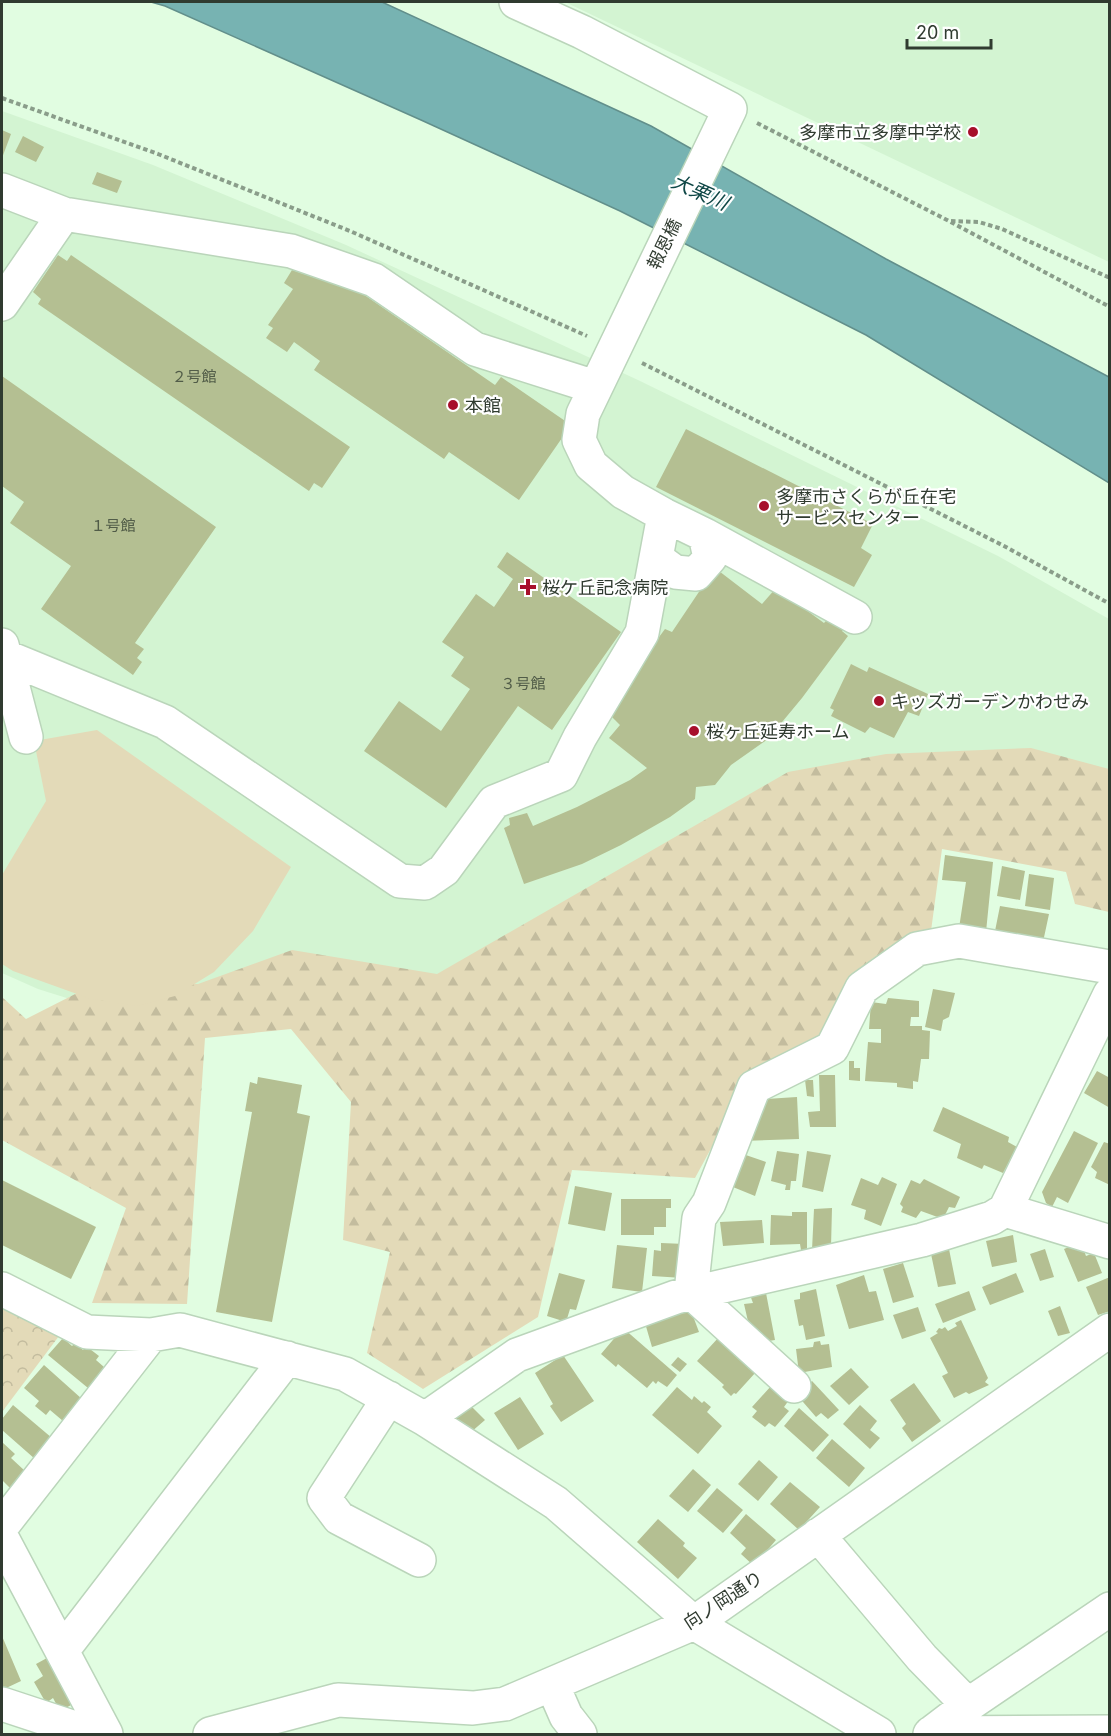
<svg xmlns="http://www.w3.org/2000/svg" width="1111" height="1736" viewBox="0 0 1111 1736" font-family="Inter,'Noto Sans JP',sans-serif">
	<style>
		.built { fill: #d3f4d2 }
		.forest { fill: url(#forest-firs) }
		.park { fill: url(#park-crowns) }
		.pitch { fill: #e3dab8 }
		.water { fill: #77b3b2; stroke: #628f8b; stroke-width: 1.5 }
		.building { fill: #b4bf92 }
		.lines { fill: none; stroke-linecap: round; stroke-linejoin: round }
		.minor-casing { stroke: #bad5ba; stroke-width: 36 }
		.path { stroke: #8a9d8a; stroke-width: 4; stroke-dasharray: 4.5 3; stroke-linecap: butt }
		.minor { stroke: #fff; stroke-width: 33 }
		.poi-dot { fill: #a70f2b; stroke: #fff; stroke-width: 2 }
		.labels { text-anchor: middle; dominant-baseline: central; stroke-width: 4.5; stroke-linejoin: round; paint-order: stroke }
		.number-label { font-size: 15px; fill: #515c48 }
		.poi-label { font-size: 18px; fill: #303b30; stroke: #fff; text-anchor: start }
		.street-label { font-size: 18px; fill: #303b30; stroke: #fff }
		.water-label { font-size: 20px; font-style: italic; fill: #104847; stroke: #fff }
	</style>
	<defs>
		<pattern id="forest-firs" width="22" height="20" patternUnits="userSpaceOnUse" patternTransform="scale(1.5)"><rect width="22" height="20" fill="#e3dab8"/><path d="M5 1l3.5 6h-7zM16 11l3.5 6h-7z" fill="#c3bc9e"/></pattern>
		<pattern id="park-crowns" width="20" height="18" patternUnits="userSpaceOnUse" patternTransform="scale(1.5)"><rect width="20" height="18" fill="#e3dab8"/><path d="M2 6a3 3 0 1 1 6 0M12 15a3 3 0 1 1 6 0" fill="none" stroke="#c3bc9e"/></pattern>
	</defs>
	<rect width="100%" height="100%" fill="#e1fde1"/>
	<!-- built -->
	<path class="built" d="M565,2H1109V262Z
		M2,111L153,165L346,245L638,380L998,556L1109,619V822L883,788L389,1001L156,1026L38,989L2,973Z"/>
	<!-- forest -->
	<path class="forest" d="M1031,748L1109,769V912L1075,904L1066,872L942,849L931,931L872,959L816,1048L752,1073L695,1178L572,1170L538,1317L423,1389L367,1353L390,1252L343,1240L351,1102L291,1029L205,1038L187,1304L92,1303L126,1208L2,1140V997L26,1019L87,988L155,983L198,984L292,950L437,974L788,772L886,754Z"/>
	<!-- park -->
	<path class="park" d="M2,1305L62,1332L2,1412Z"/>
	<!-- pitch -->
	<path class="pitch" d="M97,730L291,867L253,931L214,972L175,996L137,1006L91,999L13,971L2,964V875L46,801L34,741Z"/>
	<!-- water -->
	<path class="water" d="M151,2H382L651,126L886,259L1109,377V483L866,335L620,211L421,120L165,6Z"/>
	<!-- building -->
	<path class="building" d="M2,130L11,134L2,158Z
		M23,136L44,147L36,162L15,152Z
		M97,172L122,181L117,193L92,184Z
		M58,255L67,261L71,255L350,447L322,488L314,483L309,491L38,304L41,299L33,292Z
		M292,270L363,294L495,385L501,377L571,425L519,500L449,452L444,459L314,370L320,361L294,342L287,352L266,338L273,328L268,325L293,289L284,283Z
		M2,376L216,527L135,643L144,649L137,658L142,662L133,675L41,609L71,566L10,523L24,502L2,486Z
		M686,429L873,524L861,548L872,555L854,587L656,487Z
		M507,552L621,632L552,730L518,706L446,808L364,751L399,701L441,731L470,689L451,676L464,657L442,642L476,594L494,607L513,579L497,567Z
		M715,568L762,604L776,588L824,623L836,610L850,622L842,631L848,636L802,698L768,739L731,765L715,785L696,787L695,799L670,817L621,845L582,864L524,884L504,828L510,825L509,818L527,813L533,826L577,807L630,780L647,768L609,738L620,725L605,710L665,629L672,632Z
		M851,664L867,672L869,667L928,694L919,716L908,712L894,738L870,727L865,733L831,716L834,710L830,708Z
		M945,855L993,862L986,932L959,928L966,882L942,880Z
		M1002,866L1025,871L1020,900L997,896Z
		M1029,874L1054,878L1050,910L1025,906Z
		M1000,906L1049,914L1043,942L995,931Z
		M933,989L955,993L949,1017L943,1020L941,1031L925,1027Z
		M888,998L919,1001V1017H911L910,1026H922V1030L930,1031L929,1059H921L918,1082L913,1081V1089L897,1087V1083L865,1081L868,1042L881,1043V1029H869L871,1002L886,1004Z
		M849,1061H854V1068H860V1081L849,1080Z
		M1097,1071L1110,1078V1108L1084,1093Z
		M819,1075H835L836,1127H810L808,1112L820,1111Z
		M258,1077L302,1085L297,1113L310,1116L272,1322L216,1312L252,1112L245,1111L250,1082L257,1084Z
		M805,1080H813L814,1097L807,1096Z
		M797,1097L799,1139L742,1141L766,1099Z
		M943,1107L1009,1137L1008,1142L1017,1147L1003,1173L984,1165L982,1169L957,1158L961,1144L933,1131Z
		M1074,1131L1098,1143L1068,1203L1057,1197L1052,1207L1046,1203L1042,1192Z
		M1104,1142L1110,1144V1185L1095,1178L1097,1172L1091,1167Z
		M777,1151L799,1154L796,1181H791L790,1190H785L786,1185L771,1181Z
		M807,1151L831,1155L823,1192L802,1187Z
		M740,1153L766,1162L755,1196L728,1185Z
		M882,1177L897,1184L881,1226L864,1219L866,1210L851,1205L861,1178L878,1185Z
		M924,1179L960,1197L955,1208L949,1207L943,1219L921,1211L916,1218L901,1212L903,1207L900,1204L911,1180L920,1184Z
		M2,1180L96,1227L71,1279L2,1245Z
		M575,1186L612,1193L605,1231L568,1224Z
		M621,1199H671V1208H666V1227H654V1235H621Z
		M832,1208L831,1247L812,1250L814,1209Z
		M792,1212H807V1250H801L800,1244L770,1245L771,1215L792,1216Z
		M762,1220L764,1243L723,1246L720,1222Z
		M1013,1235L1017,1262L992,1267L986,1241Z
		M661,1243L685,1244L683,1278L652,1276L654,1250L661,1251Z
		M1076,1244L1078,1251L1083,1248L1086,1256L1094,1253L1102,1273L1078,1282L1064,1249Z
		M617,1245L647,1248L642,1292L612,1288Z
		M949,1249L956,1284L938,1287L931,1254Z
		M1045,1249L1054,1277L1040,1281L1030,1254Z
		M903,1263L914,1297L893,1303L883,1269Z
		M559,1273L585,1280L576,1310L570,1309L566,1322L547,1316Z
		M1016,1273L1024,1292L990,1305L982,1287Z
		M864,1275L869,1292L876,1291L884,1320L849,1329L836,1285Z
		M1110,1277V1311L1098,1315L1086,1287Z
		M816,1289L825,1336L806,1340L803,1325L799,1326L794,1300L800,1299V1293Z
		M969,1291L976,1310L943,1323L935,1304Z
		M766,1293L775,1340L762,1342L750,1330L744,1304L753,1303L750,1295Z
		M1060,1306L1070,1333L1058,1336L1048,1311Z
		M918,1307L926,1331L902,1339L893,1315Z
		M690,1308L699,1332L652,1347L645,1323Z
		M961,1320L988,1378L985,1382L989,1385L969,1394L966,1392L954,1398L942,1376L948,1373L930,1338L938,1333L936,1332L939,1328L942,1329L945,1327L948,1331L957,1326L955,1323Z
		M623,1328L677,1375L667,1387L658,1381L656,1384L653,1381L647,1388L618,1364L616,1367L601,1354Z
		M719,1337L756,1372L736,1394L734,1393L731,1396L722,1387L724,1385L697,1361Z
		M63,1338L72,1346L75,1343L83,1350L86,1346L99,1356L96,1360L104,1367L88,1388L48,1355Z
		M820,1341L821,1345L829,1344L832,1367L799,1373L796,1349L813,1347L814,1342Z
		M563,1355L594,1401L561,1422L550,1406L553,1404L535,1373Z
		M678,1357L687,1364L680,1372L671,1365Z
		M44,1365L82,1399L63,1421L50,1410L46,1415L35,1406L39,1401L24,1388Z
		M851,1368L869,1387L849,1405L830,1386Z
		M812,1381L839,1410L828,1419L821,1413L816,1417L797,1395Z
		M914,1383L941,1421L912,1442L902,1428L906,1424L890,1400Z
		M772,1385L789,1400L784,1407L789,1411L775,1427L769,1423L765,1427L752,1417L757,1411L752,1407Z
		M677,1387L692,1400L694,1396L702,1403L704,1401L711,1407L707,1412L722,1426L698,1454L652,1415Z
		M520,1397L544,1434L518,1450L494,1413Z
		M469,1404L485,1420L470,1433L455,1417Z
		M13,1405L52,1438L35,1459L2,1430V1419Z
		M860,1405L877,1421L870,1430L880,1438L870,1449L843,1424Z
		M799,1408L829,1435L813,1452L784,1426Z
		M832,1439L865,1468L849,1487L816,1458Z
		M2,1442L15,1454L11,1458L25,1471L10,1488L2,1480Z
		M759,1460L778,1477L758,1501L738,1484Z
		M693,1469L711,1485L688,1512L669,1496Z
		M790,1482L820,1507L799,1530L770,1504Z
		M717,1488L743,1510L723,1533L697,1511Z
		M746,1514L776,1540L754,1566L741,1554L746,1548L730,1533Z
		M658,1519L685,1543L683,1546L697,1558L678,1579L637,1542Z
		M2,1636L21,1681L2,1690Z
		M47,1658L73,1704L60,1711L53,1698L46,1703L34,1682L43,1676L36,1664Z"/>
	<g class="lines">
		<defs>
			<path id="minor" d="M516,2L582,32L730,109L583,414L579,440L591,465L623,492L664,515L705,535L855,617
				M2,190L64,214L291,251L374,280L475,349L595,387
				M2,304L64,214
				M656,558L675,572L696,574L710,558L705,535
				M2,645L26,737
				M4,656L165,722L400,881L425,883L444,870L494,802L561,775L580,737L642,633L664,515
				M1005,1210L1110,1242
				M2,1289L87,1332L151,1335L180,1330L345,1374L425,1419L556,1503L694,1623L879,1734
				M794,1386L691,1292L699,1218L709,1203L754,1087L832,1048L862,988L917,949L959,941L1110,967
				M389,1398L324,1498L339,1518L419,1560
				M425,1419L517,1355L676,1297L922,1240L992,1218L1005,1210L1110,994
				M2,1526L151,1335
				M818,1535L922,1658L968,1705
				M2,1538L106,1734
				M62,1651L287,1358
				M552,1684L566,1716L580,1734
				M2,1704L87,1732H105
				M931,1733L1110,1732
				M210,1734L338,1700L473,1708L505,1704L694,1623L1110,1330
				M930,1734L968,1705L1110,1609"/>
		</defs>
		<!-- minor casing -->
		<use href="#minor" class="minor-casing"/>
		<!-- path -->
		<path class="path" d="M2,98L158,154L350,231L587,336
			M757,123L947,220L1110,307
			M951,221L979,222L1002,229L1110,278
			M642,363L1004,546L1110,604"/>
		<!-- minor -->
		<use href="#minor" class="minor"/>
	</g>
	<!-- markers -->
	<g class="poi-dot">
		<circle cx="973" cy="132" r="6"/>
		<circle cx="453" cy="405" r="6"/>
		<circle cx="764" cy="506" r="6"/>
		<path d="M525 578h6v6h6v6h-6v6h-6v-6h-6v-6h6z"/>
		<circle cx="879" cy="701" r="6"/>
		<circle cx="694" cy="731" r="6"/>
	</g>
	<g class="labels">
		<!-- number labels -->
		<g class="number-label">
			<text x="194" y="376">２号館</text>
			<text x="113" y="525">１号館</text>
			<text x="523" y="683">３号館</text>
		</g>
		<!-- poi labels -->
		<g class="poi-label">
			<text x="961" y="132" text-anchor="end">多摩市立多摩中学校</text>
			<text x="465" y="405">本館</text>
			<text x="776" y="496">多摩市さくらが丘在宅<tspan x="776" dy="21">サービスセンター</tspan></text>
			<text x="542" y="587">桜ケ丘記念病院</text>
			<text x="891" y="701">キッズガーデンかわせみ</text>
			<text x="706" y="731">桜ヶ丘延寿ホーム</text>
		</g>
		<!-- street labels -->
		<g class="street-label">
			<text transform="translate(664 244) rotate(-64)">報恩橋</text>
			<text transform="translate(723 1600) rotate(-33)">向ノ岡通り</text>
		</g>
		<!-- water labels -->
		<g class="water-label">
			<text transform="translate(700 192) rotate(24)">大栗川</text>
		</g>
	</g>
	<!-- border -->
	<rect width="1111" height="1736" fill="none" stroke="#303b30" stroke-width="6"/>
	<!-- scale -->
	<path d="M907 39v9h84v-9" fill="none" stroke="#303b30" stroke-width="3"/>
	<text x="916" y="39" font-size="18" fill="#303b30" stroke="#ffffff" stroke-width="4.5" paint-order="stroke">20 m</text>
</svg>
